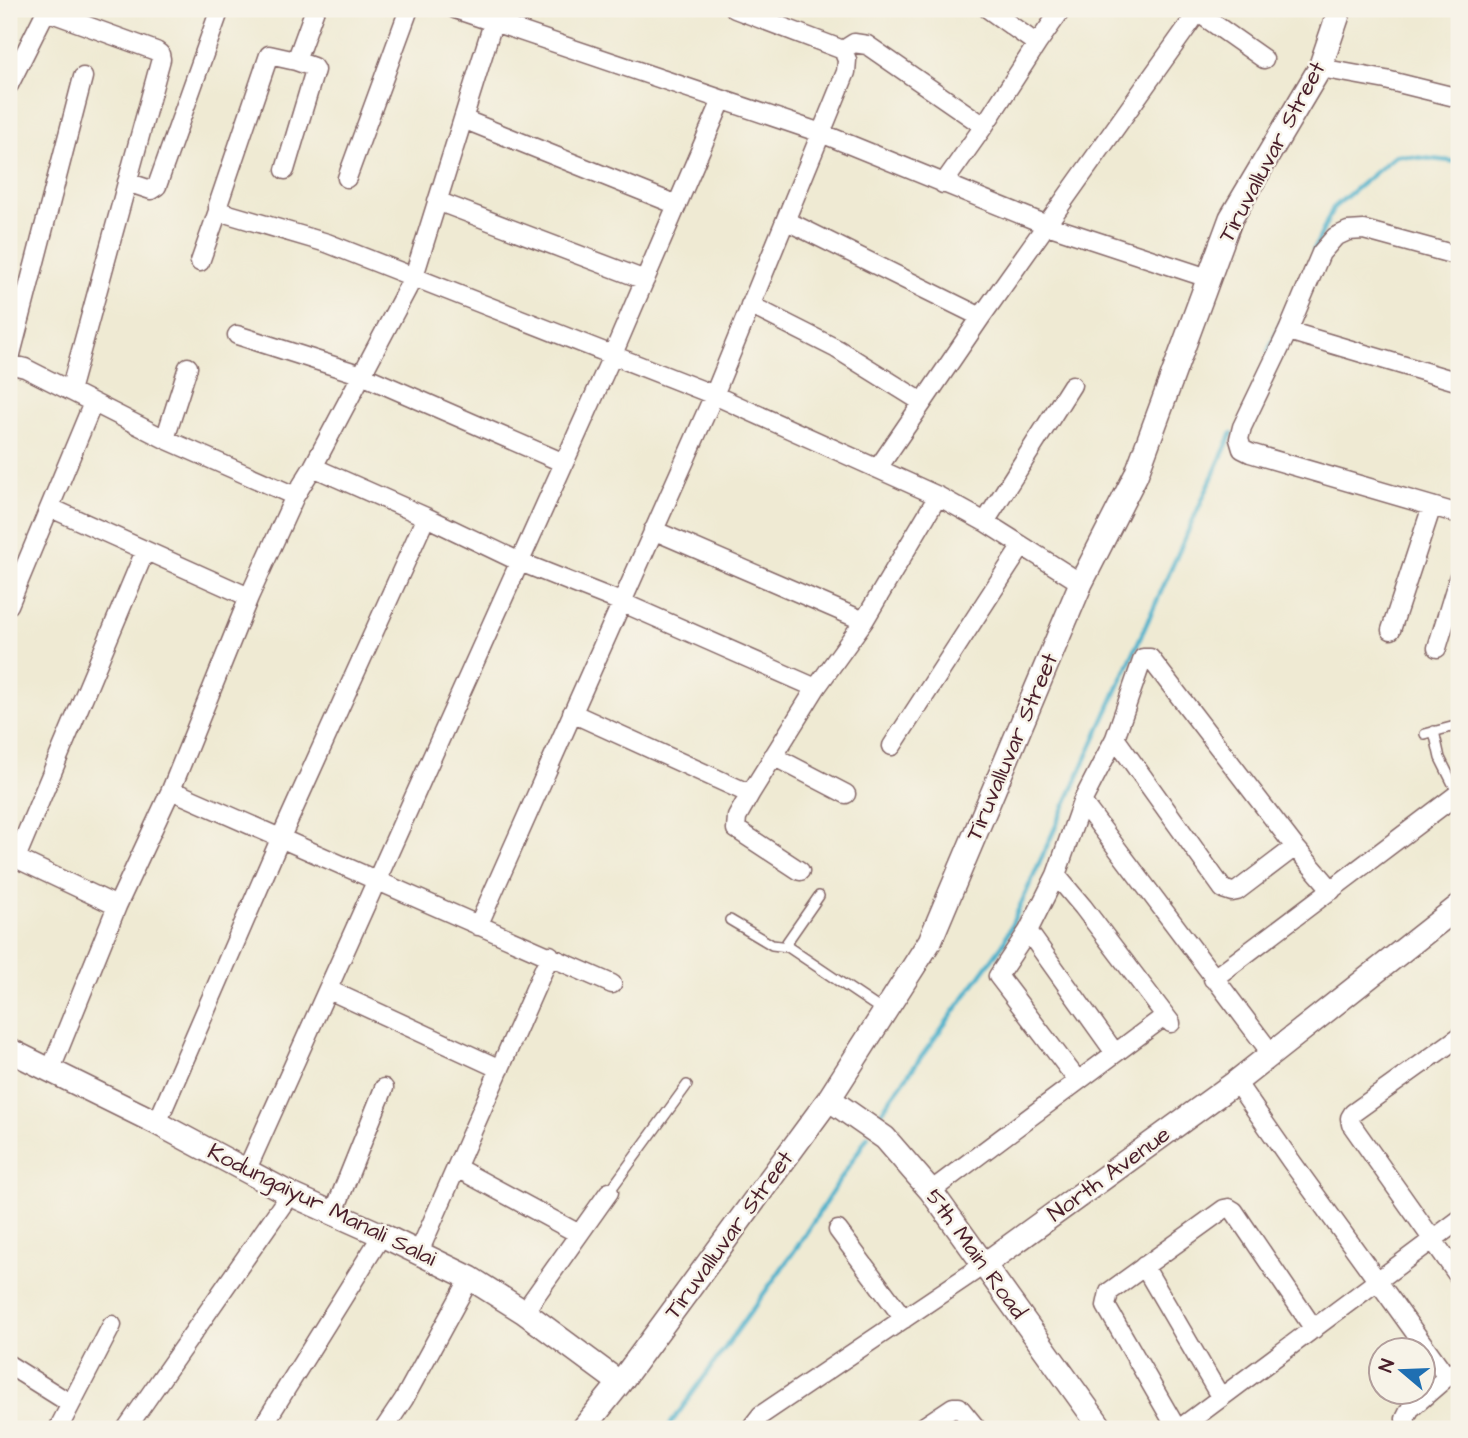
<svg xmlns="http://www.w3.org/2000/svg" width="1468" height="1438" viewBox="0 0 1468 1438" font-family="'Architects Daughter',sans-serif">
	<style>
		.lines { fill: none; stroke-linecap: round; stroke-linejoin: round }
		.stream { stroke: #4cb1cb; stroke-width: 4.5 }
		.service-casing { stroke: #846666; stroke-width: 12 }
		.minor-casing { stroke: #846666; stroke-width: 21 }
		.tertiary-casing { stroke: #846666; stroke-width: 26 }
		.service { stroke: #fff; stroke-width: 9 }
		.minor { stroke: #fff; stroke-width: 18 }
		.tertiary { stroke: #fff; stroke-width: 23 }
		.labels { text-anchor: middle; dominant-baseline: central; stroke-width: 5; stroke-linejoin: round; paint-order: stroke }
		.street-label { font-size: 23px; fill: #4a1f2b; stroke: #f7f3e8 }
	</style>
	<rect width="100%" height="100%" fill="#f7f3e8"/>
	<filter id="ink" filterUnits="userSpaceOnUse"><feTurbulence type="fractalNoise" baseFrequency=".0143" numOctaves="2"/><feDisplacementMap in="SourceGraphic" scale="14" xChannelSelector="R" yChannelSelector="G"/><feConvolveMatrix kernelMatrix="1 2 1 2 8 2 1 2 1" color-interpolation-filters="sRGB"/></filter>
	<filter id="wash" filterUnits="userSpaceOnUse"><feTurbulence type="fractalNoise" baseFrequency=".00686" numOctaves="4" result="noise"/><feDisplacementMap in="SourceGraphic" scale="28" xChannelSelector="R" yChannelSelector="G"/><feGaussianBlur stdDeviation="1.57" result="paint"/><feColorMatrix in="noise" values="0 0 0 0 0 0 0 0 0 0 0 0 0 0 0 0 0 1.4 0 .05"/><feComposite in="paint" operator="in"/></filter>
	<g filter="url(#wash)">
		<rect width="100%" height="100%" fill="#efead3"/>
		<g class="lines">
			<!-- stream -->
			<path class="stream" d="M1314,250L1333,208L1396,155L1459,162
				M1268,352L1292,299
				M876,1122L887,1104L1003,944L1232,433
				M667,1429L797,1247L868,1136"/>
		</g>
	</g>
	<g filter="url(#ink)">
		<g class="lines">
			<defs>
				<path id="service" d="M1434,731L1440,758L1458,794
					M1425,734L1459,725
					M819,896L787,942L788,947L883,1011
					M730,920L772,945L788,947
					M609,1192L687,1085"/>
				<path id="minor" d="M455,9L821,133L1047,225L1208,278
					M1193,9L1264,59
					M46,11L156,51L160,54L161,59L70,391
					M1037,44L1062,9
					M843,50L854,43L867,45L984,126
					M296,61L269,55L218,205V211L327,243L714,395L938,496L985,522L1081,583
					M1320,68L1386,80L1459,98
					M9,85L47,9
					M463,119L677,205
					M285,170L315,70L313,67L296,61L315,9
					M347,178L409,9
					M127,182L151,190L157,186L220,9
					M943,184L984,126L1037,44L988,9
					M437,201L645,280
					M787,221L981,317
					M1459,256L1364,230L1348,231L1335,237L1321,253L1288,331L1242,427L1239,439L1242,449L1250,453L1459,514
					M200,262L218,211
					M750,305L837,349L922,402
					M1288,331L1459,382
					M237,335L362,375L564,463
					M9,362L83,77
					M9,364L25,368L165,439L295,496
					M165,439L188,367
					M313,467L426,517L520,562L621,602L816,688
					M878,468L981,317L1200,9
					M51,508L249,597
					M985,522L1072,385
					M653,530L864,621
					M9,605L93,403
					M1391,630L1432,506
					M1437,648L1459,576
					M572,713L750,794L816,688L864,621L938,496
					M1115,738L1223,889L1232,892L1237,891L1295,847L1332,890
					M892,746L1022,546
					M773,756L846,794
					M171,790L612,984
					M750,794L737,817L736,829L800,871
					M1082,802L1271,1053
					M9,855L117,906
					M16,858L145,551
					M1056,875L1083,907L1171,1023
					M478,926L714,395L846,72L847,60L843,50L735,9
					M1028,931L1115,1053
					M1213,979L1459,793
					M329,990L500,1069
					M1459,1037L1353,1113L1350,1118L1351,1124L1459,1277
					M51,1069L117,906L171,790L249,597L295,496L313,467L414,276L493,23
					M1078,1081L998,976L1028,931L1056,875L1082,802L1115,738L1143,658H1150L1295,847
					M1236,1082L1291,1161L1447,1377L1459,1368
					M157,1123L281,837L426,517
					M457,1168L579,1234
					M247,1169L613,354L722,100
					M931,1191L1165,1016
					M334,1212L384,1088
					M838,1230L904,1319
					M419,1252L550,955
					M1144,1266L1221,1398
					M524,1312L609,1192
					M9,1365L71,1404
					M58,1429L112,1325
					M126,1429L290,1194
					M261,1429L382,1235
					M384,1429L404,1399L470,1278
					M750,1429L761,1415L985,1264
					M920,1429L953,1407H959L977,1429
					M1177,1429L1106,1306L1109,1292L1224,1209L1229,1208L1234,1211L1314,1329
					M1179,1429L1459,1220
					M1408,1429L1405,1419L1410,1409L1447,1377"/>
				<path id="tertiary" d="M9,1050L157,1123L290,1194L382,1235L470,1278L524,1312L620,1383
					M829,1099L885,1138L931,1191L1102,1429
					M985,1264L1236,1082L1459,906
					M583,1429L620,1383L829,1099L930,941L1081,583L1136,475L1231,218L1320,68L1340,9"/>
			</defs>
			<!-- service casing -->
			<use href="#service" class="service-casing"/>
			<!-- minor casing -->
			<use href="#minor" class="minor-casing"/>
			<!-- tertiary casing -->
			<use href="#tertiary" class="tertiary-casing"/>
			<!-- service -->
			<use href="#service" class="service"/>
			<!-- minor -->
			<use href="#minor" class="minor"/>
			<!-- tertiary -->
			<use href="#tertiary" class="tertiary"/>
		</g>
	</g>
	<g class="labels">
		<!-- street labels -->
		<g class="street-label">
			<text transform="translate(1272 152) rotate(-62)">Tiruvalluvar Street</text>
			<text transform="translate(1012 747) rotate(-67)">Tiruvalluvar Street</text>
			<text transform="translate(1109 1174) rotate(-36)">North Avenue</text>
			<text transform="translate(322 1205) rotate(26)">Kodungaiyur Manali Salai</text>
			<text transform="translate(729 1235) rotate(-54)">Tiruvalluvar Street</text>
			<text transform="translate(976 1254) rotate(54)">5th Main Road</text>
		</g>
	</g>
	<!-- margin -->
	<rect width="1468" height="1438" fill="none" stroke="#f7f3e8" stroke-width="35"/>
	<!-- north arrow -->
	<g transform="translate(1402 1371) rotate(289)"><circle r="33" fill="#f7f3e8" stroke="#b29e9c" stroke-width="2"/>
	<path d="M0-5L12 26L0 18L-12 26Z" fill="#1f6fb2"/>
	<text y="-10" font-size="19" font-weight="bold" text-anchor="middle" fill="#4a1f2b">N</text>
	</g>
</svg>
